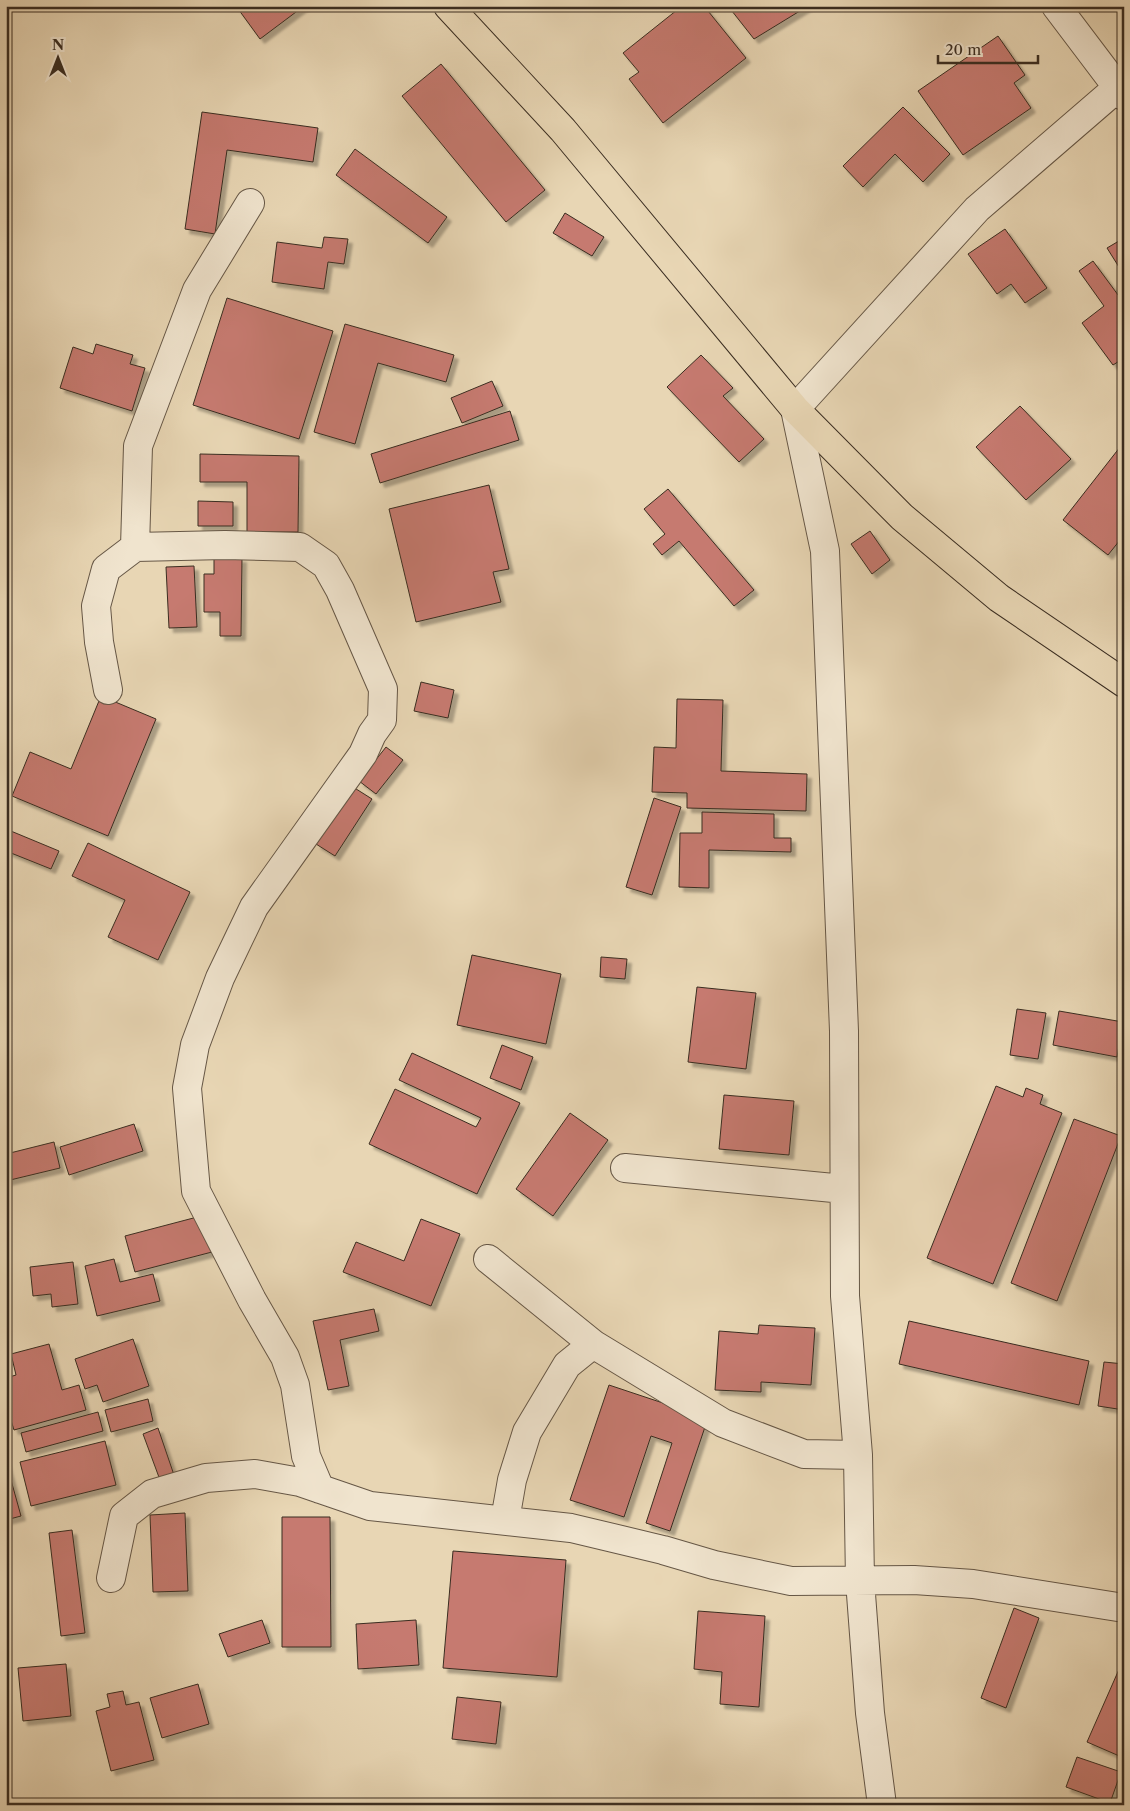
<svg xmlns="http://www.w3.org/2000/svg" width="1130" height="1811" viewBox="0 0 1130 1811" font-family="'Libre Caslon Text',serif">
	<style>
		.building { fill: #c67a6f; stroke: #3a2d21; filter: url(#shadow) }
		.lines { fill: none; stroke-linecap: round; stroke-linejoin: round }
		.minor-casing { stroke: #665746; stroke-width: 30 }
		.major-casing { stroke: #3a2d21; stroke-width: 30 }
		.minor { stroke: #f0e4ce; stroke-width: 28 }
		.major { stroke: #e8d6b4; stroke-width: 28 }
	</style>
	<defs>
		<filter id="shadow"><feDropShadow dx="4.5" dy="4.5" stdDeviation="1" flood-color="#0004"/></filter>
	</defs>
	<rect width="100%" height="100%" fill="#e8d6b4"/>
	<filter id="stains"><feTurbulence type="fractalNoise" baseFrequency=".004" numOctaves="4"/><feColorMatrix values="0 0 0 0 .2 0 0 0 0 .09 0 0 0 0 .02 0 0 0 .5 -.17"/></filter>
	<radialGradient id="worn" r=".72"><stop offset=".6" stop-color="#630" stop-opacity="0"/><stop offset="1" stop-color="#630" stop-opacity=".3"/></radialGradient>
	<!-- building -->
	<path class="building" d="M236,6H304L260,39Z
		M682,6H704L746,58L663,123L629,79L639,72L623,53Z
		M728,6H808L754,39Z
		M998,36L1025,75L1014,83L1031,108L963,155L918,91Z
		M441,64L545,190L506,222L402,96Z
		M903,107L950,154L923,182L895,154L863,187L843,166Z
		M202,112L318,128L313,162L227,150L215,234L185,229Z
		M355,149L447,217L428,243L336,175Z
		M565,213L604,237L592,256L553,233Z
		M1005,229L1047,288L1025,303L1011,284L997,294L968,254Z
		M324,237L348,239L344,264L328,262L324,289L272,282L277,242L322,248Z
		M1124,238V275L1107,248Z
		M1093,261L1124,303V358L1113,365L1082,323L1104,306L1079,271Z
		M227,298L333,331L299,439L193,405Z
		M345,324L454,355L446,382L378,363L355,444L314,432Z
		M96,344L133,355L130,364L145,368L132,411L60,388L73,347L93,354Z
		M701,355L733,388L723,396L764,439L739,462L667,387Z
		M492,381L503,406L462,423L451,398Z
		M1020,406L1071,459L1026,500L976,447Z
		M510,411L519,440L380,483L371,454Z
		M1124,442V535L1108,555L1063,520Z
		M200,454L299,456L298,532H247V482H200Z
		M489,485L509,569L493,572L501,602L416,622L389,509Z
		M668,489L754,590L734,606L679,541L662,555L653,544L665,534L644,509Z
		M198,501L233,502V526H198Z
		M870,531L890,560L872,574L851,544Z
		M214,558H242L241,636H220V612H204V574H214Z
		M194,566L197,627L169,628L166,567Z
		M421,682L454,690L448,718L414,711Z
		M101,696L156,719L108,836L12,796L30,752L71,769Z
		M677,699L723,700L721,771L807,774L806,811L687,808V793L652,792L654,747L676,748Z
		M386,747L403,760L376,794L359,781Z
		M353,787L372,799L335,856L316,844Z
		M654,798L681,807L652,895L626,887Z
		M702,812L774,814V838H791V852L709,850V888L679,887L680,833H702Z
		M6,829L59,851L51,869L6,851Z
		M88,843L190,892L158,960L108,937L125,900L72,876Z
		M472,955L561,974L546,1044L457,1025Z
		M601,957L627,959L625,979L600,977Z
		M697,987L756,993L746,1069L688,1062Z
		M1017,1009L1046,1013L1038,1059L1010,1055Z
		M1059,1011L1123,1022L1117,1057L1053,1045Z
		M502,1045L533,1057L521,1090L490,1078Z
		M412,1053L520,1103L477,1194L369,1144L395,1089L476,1127L481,1118L399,1080Z
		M996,1086L1023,1097L1026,1088L1043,1095L1040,1104L1062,1113L993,1284L927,1258Z
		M724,1095L794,1101L789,1155L719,1149Z
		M570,1113L608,1140L553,1216L516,1189Z
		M1074,1119L1121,1136L1057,1301L1011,1283Z
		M134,1124L143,1151L69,1175L60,1147Z
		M54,1142L60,1168L6,1181V1154Z
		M201,1216L212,1252L135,1272L125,1236Z
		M421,1219L460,1234L431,1306L343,1272L356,1242L404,1261Z
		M114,1259L120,1282L153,1274L160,1301L97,1316L85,1266Z
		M73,1262L78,1304L52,1307L51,1294L33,1296L30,1267Z
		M374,1309L379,1331L340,1340L349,1386L328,1390L313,1321Z
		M909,1321L1089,1361L1079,1405L899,1364Z
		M759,1325L815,1328L811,1385L761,1382V1392L715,1390L719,1331L758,1334Z
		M133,1339L149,1386L103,1402L97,1385L85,1389L75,1359Z
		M49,1344L62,1390L79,1385L86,1410L14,1430L6,1404V1378L16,1375L11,1354Z
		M1104,1362L1124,1364V1410L1098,1406Z
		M609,1385L708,1418L670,1531L646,1523L672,1443L651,1436L624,1517L570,1500Z
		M148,1399L153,1421L111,1432L105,1410Z
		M98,1412L103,1431L26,1452L21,1433Z
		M158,1428L174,1475L160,1480L143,1434Z
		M105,1441L116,1485L31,1506L20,1462Z
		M6,1462L21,1516L6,1520Z
		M185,1513L188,1591L153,1592L150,1515Z
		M282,1517H330L331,1647H282Z
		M72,1530L85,1633L61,1636L49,1533Z
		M453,1551L566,1560L557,1677L443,1668Z
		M1014,1608L1039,1618L1006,1708L981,1698Z
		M698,1611L765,1616L759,1707L720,1704L722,1672L694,1669Z
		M262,1620L270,1643L228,1657L219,1634Z
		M416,1620L419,1665L358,1669L356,1624Z
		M1124,1658V1758L1087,1742Z
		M66,1664L71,1716L23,1721L18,1668Z
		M198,1684L209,1724L162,1738L150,1698Z
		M123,1691L126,1705L139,1702L154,1760L111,1771L96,1711L110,1707L107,1694Z
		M457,1697L501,1702L496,1744L452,1739Z
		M1077,1757L1121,1772L1110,1803L1066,1787Z"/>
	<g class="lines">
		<defs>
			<path id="minor" d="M1056,6L1124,96
				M135,547L138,446L197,290L250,203
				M108,690L99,642L96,606L106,569L135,547L225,545L300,547L326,565L340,590L383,689L382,720L372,734L363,754L254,907L220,978L195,1045L187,1088L196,1191L252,1300L285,1357L295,1385L306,1456L320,1489
				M625,1168L844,1189
				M488,1259L593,1344L723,1423L804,1454L858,1455
				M505,1520L512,1480L527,1432L567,1365L593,1344
				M111,1578L124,1516L152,1494L206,1478L255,1474L300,1482L370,1506L571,1528L663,1550L714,1565L791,1581L914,1580L973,1584L1124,1608
				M882,1805L870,1713L860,1581L858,1455L845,1296L844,1031L825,551L795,409L977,209L1124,82"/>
			<path id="major" d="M448,6L563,130L795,409L902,517L999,598L1124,683"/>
		</defs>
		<!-- minor casing -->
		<use href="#minor" class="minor-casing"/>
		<!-- major casing -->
		<use href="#major" class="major-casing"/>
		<!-- minor -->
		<use href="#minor" class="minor"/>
		<!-- major -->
		<use href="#major" class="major"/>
	</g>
	<!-- margin -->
	<rect width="1130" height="1811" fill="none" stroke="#e8d6b4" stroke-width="25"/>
	<rect x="8" y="8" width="1115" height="1796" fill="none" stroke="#3a2d21" stroke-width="2.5"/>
	<rect x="12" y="12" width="1105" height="1786" fill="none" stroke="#3a2d21"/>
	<!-- north arrow -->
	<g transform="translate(58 58)" stroke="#f0e4ce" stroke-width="4" paint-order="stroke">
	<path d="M0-4L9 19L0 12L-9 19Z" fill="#3a2d21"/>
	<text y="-8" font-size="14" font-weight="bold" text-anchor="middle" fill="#3a2d21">N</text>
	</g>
	<!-- scale -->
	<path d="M938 55v8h100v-8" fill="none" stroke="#3a2d21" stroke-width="2.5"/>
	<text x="945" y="55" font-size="15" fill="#3a2d21" stroke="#f0e4ce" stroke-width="4" paint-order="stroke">20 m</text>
	<rect width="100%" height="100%" filter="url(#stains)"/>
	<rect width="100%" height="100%" fill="url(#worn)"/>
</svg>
